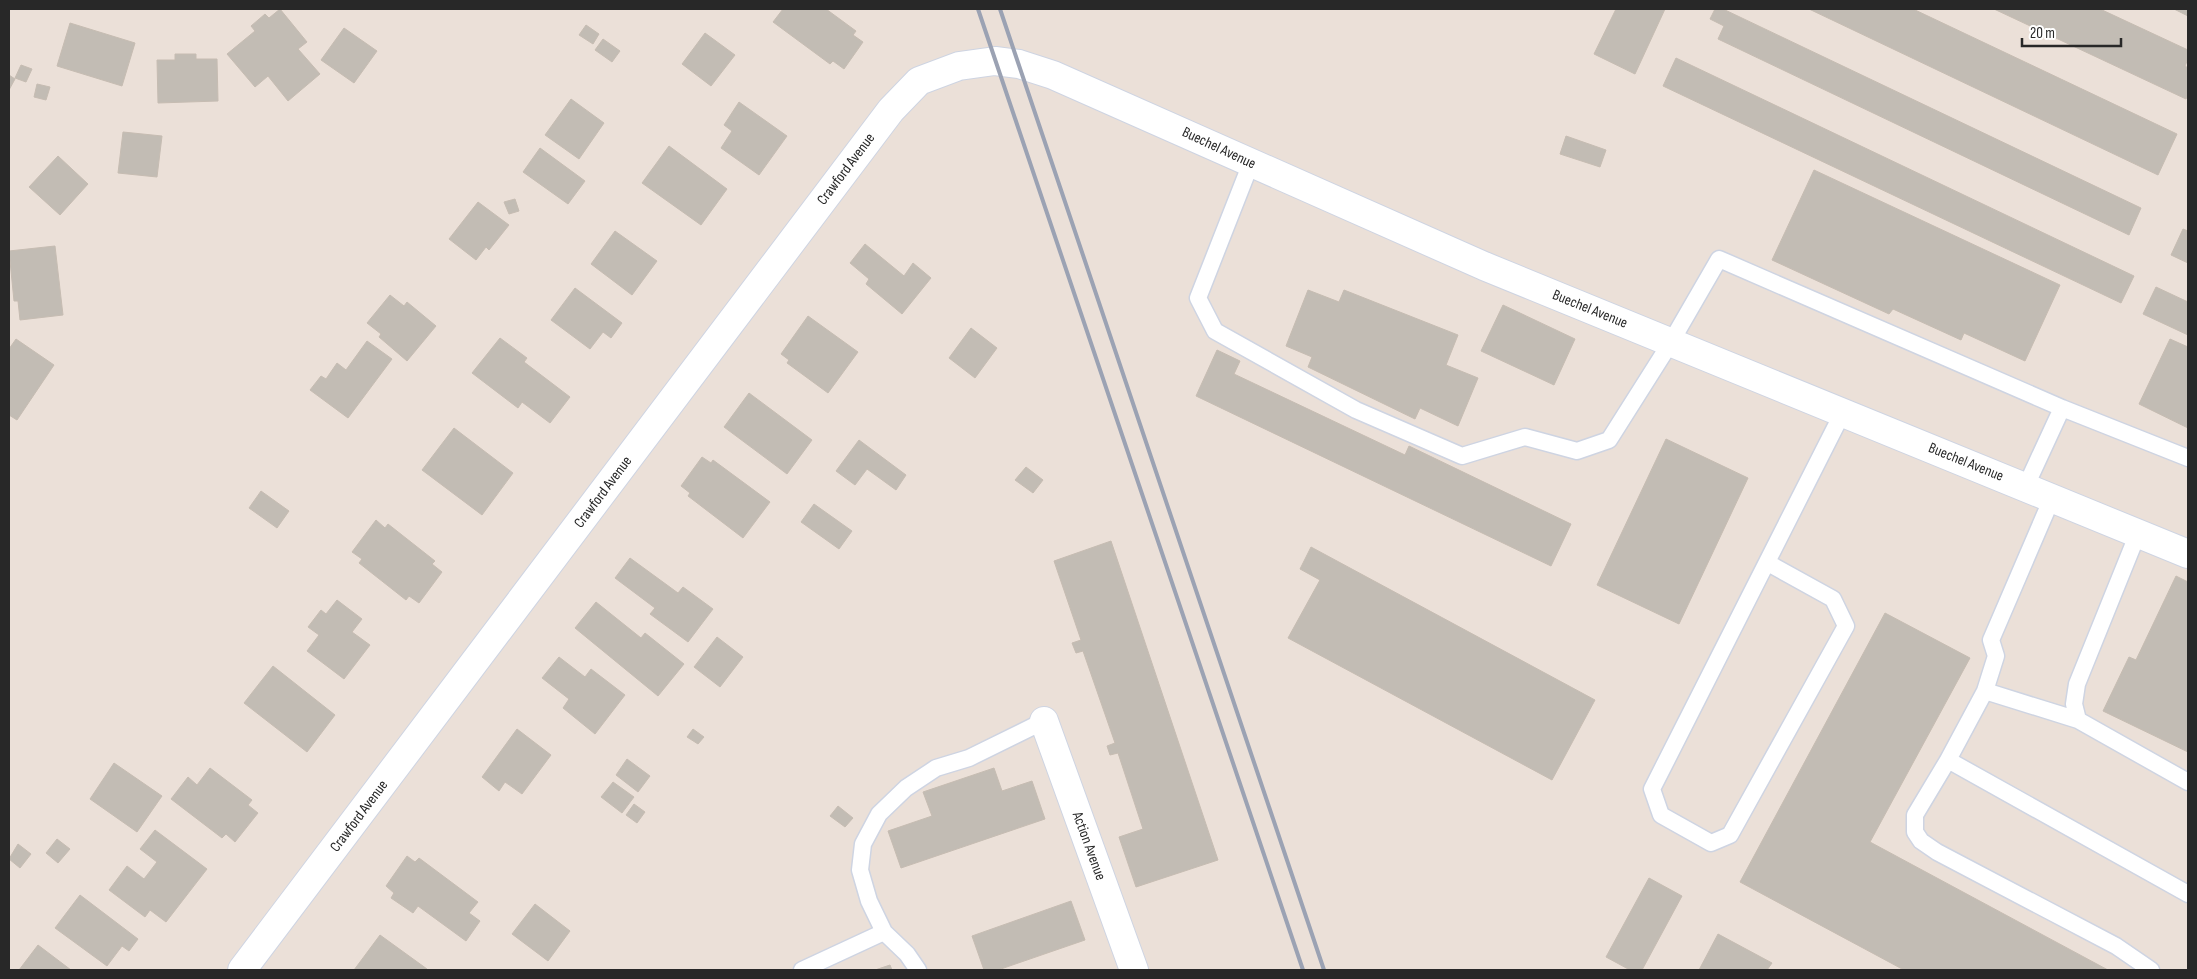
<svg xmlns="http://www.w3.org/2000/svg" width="2197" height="979" viewBox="0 0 2197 979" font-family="'Sofia Sans Condensed',sans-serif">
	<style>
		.building { fill: #c2bcb4; stroke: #c6bcb2 }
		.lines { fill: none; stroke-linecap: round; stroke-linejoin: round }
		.lane-casing { stroke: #ced4e2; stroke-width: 19 }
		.street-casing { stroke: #ced4e2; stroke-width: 30 }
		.lane { stroke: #fff; stroke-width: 16 }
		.street { stroke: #fff; stroke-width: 28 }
		.rail { stroke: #9ba2b3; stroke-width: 4 }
		.labels { text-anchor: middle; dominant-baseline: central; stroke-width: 4; stroke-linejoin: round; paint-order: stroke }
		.street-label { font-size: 15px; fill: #282828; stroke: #fff }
	</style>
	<rect width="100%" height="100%" fill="#ebe0d8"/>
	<!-- building -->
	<path class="building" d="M280,9L307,42L298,49L320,74L288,101L268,76L255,87L227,54L255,31L251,26L265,14L269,18Z
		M783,9H826L856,31L853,35L863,42L844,69L833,61L830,64L773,22Z
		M1616,9H1665L1635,74L1594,54Z
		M1715,9H1723L2141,208L2129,235L1718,39L1724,26L1710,19Z
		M1809,9H1913L2177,134L2158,175Z
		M1994,9H2100L2188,50V59L2185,66L2188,68V94L2186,99Z
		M2174,9H2188V16Z
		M70,23L135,43L122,86L57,66Z
		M586,25L599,34L593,44L579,35Z
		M344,28L377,51L354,83L321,60Z
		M705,33L735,55L711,86L682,64Z
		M603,39L620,51L612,62L595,50Z
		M175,54H196V59H217L218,101L158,103L157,60H175Z
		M1676,58L2134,276L2121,303L1663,86Z
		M21,65L32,69L26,82L15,78Z
		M9,75L15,79L9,90Z
		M37,84L50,87L46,100L34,97Z
		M571,99L604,123L579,159L545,135Z
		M739,102L787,136L759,175L721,148L732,131L724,125Z
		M123,132L162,136L157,177L118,173Z
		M1566,136L1606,150L1600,167L1560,154Z
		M669,146L727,189L701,225L642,183Z
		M540,148L585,181L568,204L523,172Z
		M58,156L88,184L60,215L29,187Z
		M1814,170L2060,285L2025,361L1964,333L1961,340L1893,309L1889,314L1772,260Z
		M515,199L519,211L509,214L504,202Z
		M478,202L509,225L489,250L486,247L476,260L449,239Z
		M2183,229L2188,231V263L2171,255Z
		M615,231L657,261L632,295L591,264Z
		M865,244L904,276L913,263L931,278L902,314L866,284L869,279L850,263Z
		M55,246L63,315L20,320L18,301H14L9,251Z
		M2156,287L2188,302V335L2143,314Z
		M575,288L622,323L611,338L603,332L590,349L551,320Z
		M1308,290L1339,302L1344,290L1458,335L1446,365L1478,378L1458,426L1420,408L1415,419L1308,367L1312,357L1286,346Z
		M390,295L404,306L407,302L436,326L407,361L379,337L381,334L367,323Z
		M1503,305L1575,339L1554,385L1481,351Z
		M808,316L858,352L828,393L787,363L789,360L781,354Z
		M971,328L997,348L975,378L949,358Z
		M500,338L527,358L524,362L570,397L550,423L522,402L518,408L472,373Z
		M16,339L54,365L17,420L9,415V349Z
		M2170,339L2188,347V428L2139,404Z
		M367,341L392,359L348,418L310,390L321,376L326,379L337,363L346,370Z
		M1217,350L1240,361L1234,374L1405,455L1409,446L1571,524L1551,566L1196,396Z
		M749,393L812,440L787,474L724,427Z
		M454,428L513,473L482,515L422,470Z
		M1666,439L1748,478L1679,624L1597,585Z
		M859,440L906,475L896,490L867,469L855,485L836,471Z
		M702,457L711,463L713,460L770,502L743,538L688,496L690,493L681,486Z
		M1026,467L1043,480L1033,493L1015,480Z
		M261,491L289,511L277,528L249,508Z
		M814,504L852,531L839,549L801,522Z
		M376,520L385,528L388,524L435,561L432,564L442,572L419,603L409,596L406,600L359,563L362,559L352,552Z
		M1111,541L1218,860L1136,887L1119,837L1143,829L1118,753L1110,755L1107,746L1115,743L1083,651L1076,653L1072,643L1081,640L1054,561Z
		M1311,547L1595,700L1552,780L1288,638L1320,580L1300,569Z
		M630,558L678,593L683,587L713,609L688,642L650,614L655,608L615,578Z
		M2176,576L2188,582V752L2103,711L2129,657L2136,660Z
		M337,600L362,619L352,632L370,645L344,679L307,651L319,635L308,627L321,610L326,614Z
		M596,602L641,638L645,633L684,664L658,696L575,628Z
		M1885,613L1970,658L1870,842L2108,970H1904L1740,882Z
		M717,637L743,657L720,687L694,667Z
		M559,657L585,677L591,669L625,695L595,734L563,708L569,699L542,678Z
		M273,666L335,715L307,752L244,703Z
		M517,729L551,755L522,794L505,782L499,791L482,777Z
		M693,729L704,737L698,744L687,737Z
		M627,759L650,776L638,792L616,775Z
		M114,763L162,796L137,832L90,799Z
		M210,768L252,800L248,805L258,813L235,842L226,834L222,838L171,799L188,777L197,785Z
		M994,768L1002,791L1032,781L1045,819L901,868L888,831L932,816L923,792Z
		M613,782L634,797L622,813L601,797Z
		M634,804L645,812L637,823L626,815Z
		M838,806L853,818L845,827L830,816Z
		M155,830L207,869L166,922L150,910L145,917L109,890L127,866L144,879L157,862L140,849Z
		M57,839L70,849L58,863L46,853Z
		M18,844L31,854L20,868L9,859Z
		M407,856L415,862L419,858L478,902L469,913L480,921L466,941L418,906L413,913L391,898L394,893L386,886Z
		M1649,878L1682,896L1642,970H1630L1606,957Z
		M80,895L138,939L129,951L122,946L107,966L55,928Z
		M1071,901L1085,940L998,970H984L972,936Z
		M535,904L570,931L548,961L512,934Z
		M1718,934L1772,963L1767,970H1699Z
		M380,935L427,969L426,970H354Z
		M38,945L71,970H19Z
		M890,965L892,970H875Z"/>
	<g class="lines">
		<defs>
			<path id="lane" d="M1251,163L1198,298L1215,331L1356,410L1462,456L1525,437L1577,451L1609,440L1671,342L1719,259L2062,408L2026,486
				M2062,408L2188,458
				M2052,498L1991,640L1996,656L1985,691L1948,760L1915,815V832L1921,841L1937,852L2116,946L2151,970
				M2138,533L2077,684L2074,704L2078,720L2188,782
				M1768,563L1833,599L1846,626L1730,835L1711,843L1661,815L1652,789L1843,412
				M1985,691L2078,720
				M1948,760L2188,894
				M802,970L884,932
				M918,970L907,954L884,932L869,901L860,870L863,844L879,814L906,788L936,768L969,758L1044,721"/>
			<path id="street" d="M1044,721L1134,970
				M242,970L891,110L919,81L959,66L995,61L1019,64L1053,75L1484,266L2188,554"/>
		</defs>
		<!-- lane casing -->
		<use href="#lane" class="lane-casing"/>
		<!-- street casing -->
		<use href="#street" class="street-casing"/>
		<!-- lane -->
		<use href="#lane" class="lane"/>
		<!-- street -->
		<use href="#street" class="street"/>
		<!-- rail -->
		<path class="rail" d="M978,9L1303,970
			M1000,9L1324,970"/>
	</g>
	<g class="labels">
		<!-- street labels -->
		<g class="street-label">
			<text transform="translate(1219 148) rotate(25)">Buechel Avenue</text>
			<text transform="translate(846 169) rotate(-53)">Crawford Avenue</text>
			<text transform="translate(1590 309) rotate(22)">Buechel Avenue</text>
			<text transform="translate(1966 462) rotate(22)">Buechel Avenue</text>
			<text transform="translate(603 492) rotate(-53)">Crawford Avenue</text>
			<text transform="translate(359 816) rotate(-53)">Crawford Avenue</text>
			<text transform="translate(1089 846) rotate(70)">Action Avenue</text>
		</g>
	</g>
	<!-- border -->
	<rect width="2197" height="979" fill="none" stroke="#282828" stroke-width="20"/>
	<!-- scale -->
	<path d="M2022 38v8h99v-8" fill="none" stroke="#282828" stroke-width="2.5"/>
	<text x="2030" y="38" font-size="15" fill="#282828" stroke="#ffffff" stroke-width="4" paint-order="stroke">20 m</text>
</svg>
